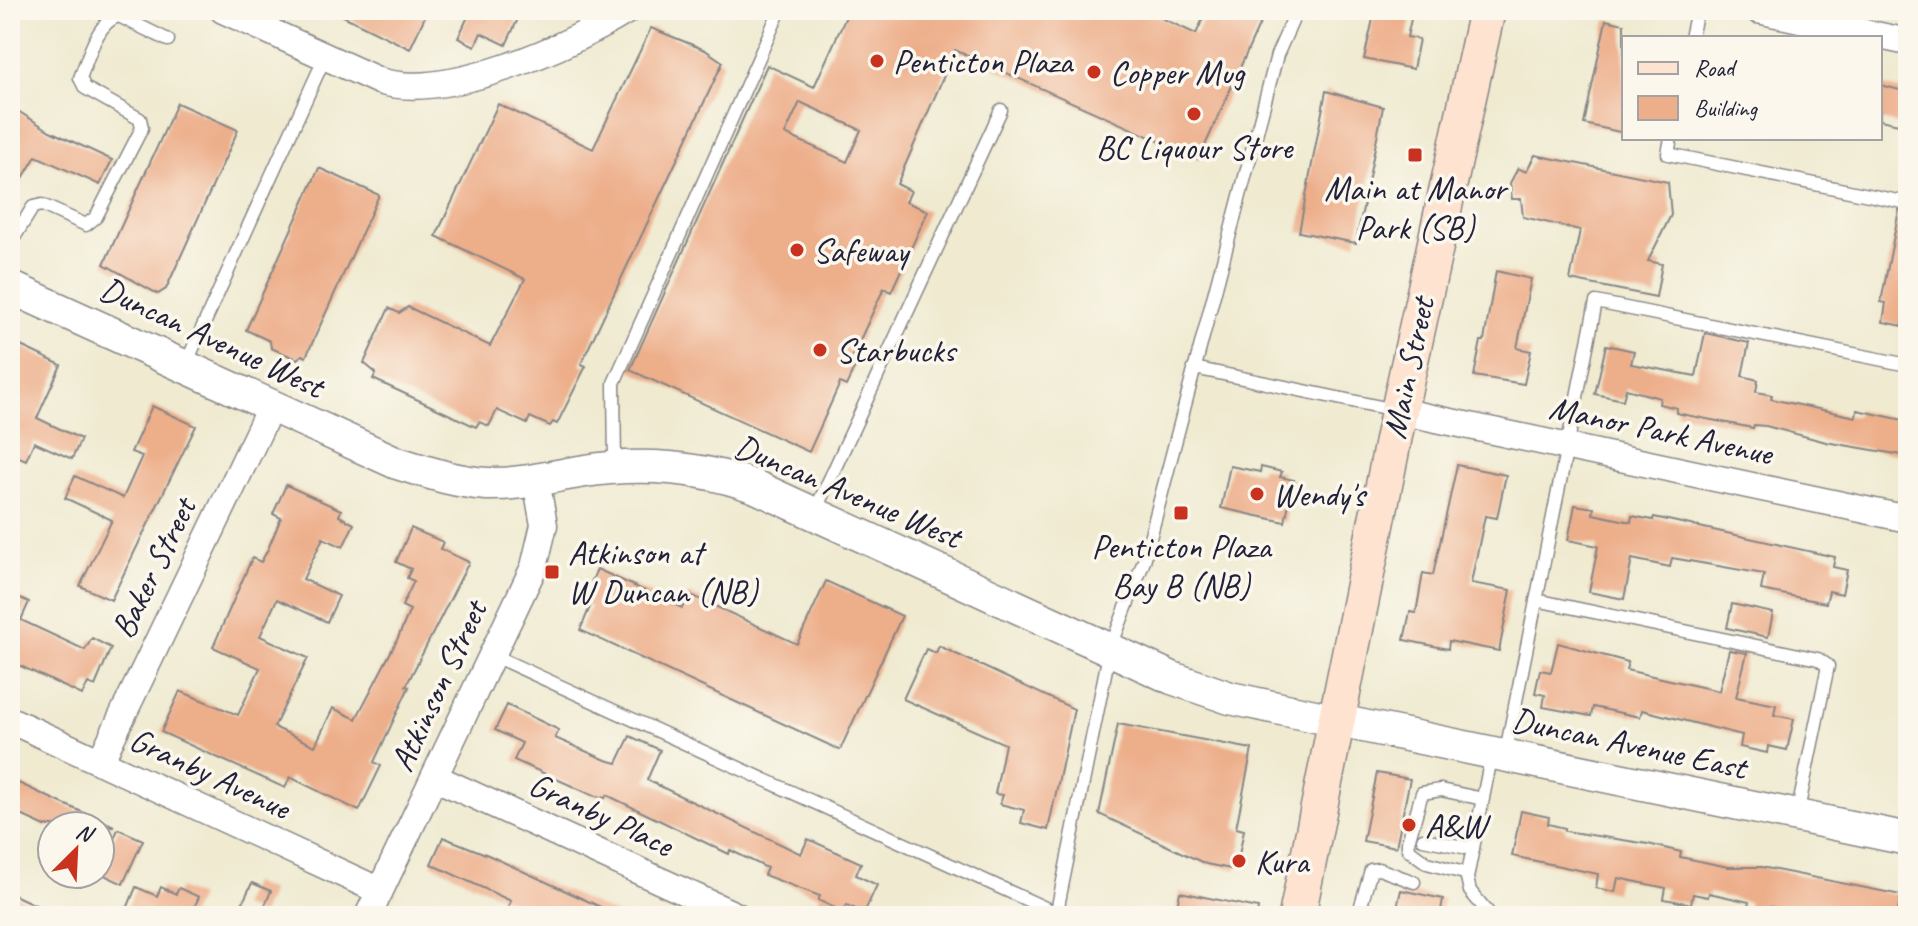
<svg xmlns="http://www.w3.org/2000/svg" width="1918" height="926" viewBox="0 0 1918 926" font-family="Caveat,sans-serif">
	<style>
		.building { fill: #edae8a; fill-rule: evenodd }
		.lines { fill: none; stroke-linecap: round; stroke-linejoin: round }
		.service-casing { stroke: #888686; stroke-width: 15 }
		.minor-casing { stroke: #888686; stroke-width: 29 }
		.tertiary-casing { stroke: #888686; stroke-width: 35 }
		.secondary-casing { stroke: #888686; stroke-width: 39 }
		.service { stroke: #fff; stroke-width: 12 }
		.minor { stroke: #fff; stroke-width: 26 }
		.tertiary { stroke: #fff; stroke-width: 32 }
		.secondary { stroke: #fee3d1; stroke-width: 36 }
		.poi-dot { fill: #c8321e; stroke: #fbf7ec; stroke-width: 3 }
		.labels { text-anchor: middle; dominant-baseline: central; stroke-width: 7; stroke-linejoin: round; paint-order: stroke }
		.poi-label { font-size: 34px; fill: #22223b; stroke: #fbf7ec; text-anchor: start }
		.street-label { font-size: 34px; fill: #22223b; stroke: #fbf7ec }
	</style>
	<rect width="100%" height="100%" fill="#fbf7ec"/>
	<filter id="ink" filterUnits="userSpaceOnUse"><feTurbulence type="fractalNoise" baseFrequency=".0125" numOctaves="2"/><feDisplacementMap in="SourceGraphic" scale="16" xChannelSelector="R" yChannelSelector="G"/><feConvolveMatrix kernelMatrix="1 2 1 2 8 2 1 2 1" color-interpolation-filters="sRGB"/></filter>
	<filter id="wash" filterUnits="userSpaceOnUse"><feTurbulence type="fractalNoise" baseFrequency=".006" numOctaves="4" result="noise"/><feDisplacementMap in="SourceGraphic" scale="32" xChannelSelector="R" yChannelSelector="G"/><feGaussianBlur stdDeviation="1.8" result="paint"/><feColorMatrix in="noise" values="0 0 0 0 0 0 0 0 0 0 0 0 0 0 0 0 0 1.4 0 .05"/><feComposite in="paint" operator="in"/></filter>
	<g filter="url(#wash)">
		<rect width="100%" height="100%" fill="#efead0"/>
		<g id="blocks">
			<!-- building -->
			<path class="building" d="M331,10H428L410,49Z
				M471,10H522L506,45L481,33L475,46L458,38Z
				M849,10H1144L1196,34L1207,10H1266L1199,159L955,50L897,184L911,191L906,202L928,211L891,292L884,288L853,355L859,358L846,386L840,383L809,452L630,370L767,65L814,87ZM800,102L861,130L847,162L785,134Z
				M1375,10H1413L1407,37L1419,39L1413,69L1364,59Z
				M1606,20L1624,24V133L1584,124Z
				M651,28L705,50L723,62L581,364L586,366L557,424L553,422L550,426L530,417L527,424L497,410L489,426L479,422L476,427L373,379L376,373L364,363L389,308L399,313L408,307L490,346L525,279L436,236L498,104L593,149Z
				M1880,85L1908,92V126L1880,120Z
				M1326,91L1383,107L1356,243L1299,232Z
				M177,103L238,130L166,289L158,294L104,264Z
				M10,106L50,131L112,160L100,185L36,156L10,200Z
				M1535,155L1668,182L1671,215L1648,261L1662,264L1656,297L1570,280L1580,230L1523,217L1521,199H1512L1510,183L1518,168L1526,172Z
				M319,168L379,195L306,357L302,355L297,359L271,348L270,341L246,330Z
				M1899,210L1908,212V327L1883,322L1886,303L1881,302Z
				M1496,271L1531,279L1517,348L1531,351L1524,384L1474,376L1481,341H1484Z
				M1705,333L1749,343L1742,376L1758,380L1756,392L1772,395L1771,399L1856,417L1857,410L1908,421V456L1826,442L1766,426L1754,425L1753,428L1676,413L1677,408L1659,404L1660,398L1626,389L1623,400L1595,394L1606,345L1634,351L1631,364L1696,376Z
				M21,346L61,365L37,418L81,439L72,459L34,442L26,460L10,453V370Z
				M152,406L196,426L111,600L80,586L112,520L65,498L75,476L123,498L142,456L131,452Z
				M1457,465L1506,475L1497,518L1485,516L1471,583L1511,590L1499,651L1449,641L1448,649L1404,640L1410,612L1416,613L1423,573L1433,575Z
				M1230,466L1260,472L1261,467L1282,472L1280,477L1294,480L1285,522L1221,508Z
				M286,485L341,510L339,516L354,524L343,547L323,538L303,579L339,596L327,622L277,599L260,636L308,658L274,727L315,746L333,708L356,719L397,640L410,610L402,606L414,581L407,578L411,569L396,562L411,528L443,542L440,549L469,562L406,686L409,687L374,762L381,766L359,811L290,777L285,788L161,732L180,691L238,715L260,668L213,647L252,558L261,562L268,549L281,518L273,514Z
				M1575,505L1594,508L1593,514L1631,522L1632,516L1653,520L1654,517L1835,557L1833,567L1847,570L1842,594L1829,591L1826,603L1761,590L1764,574L1672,558L1670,567L1632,559L1624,599L1589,592L1598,546L1568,540Z
				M597,569L682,608L689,594L797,644L826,581L902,616L840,750L580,630L590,607L582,603Z
				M10,593L29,602L21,620L85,650L92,638L111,648L95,686L88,683L82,695L10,661Z
				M1732,604L1773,613L1768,637L1727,628Z
				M1558,643L1628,662L1626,670L1719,691L1729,650L1747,653L1736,697L1776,705L1774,715L1794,719L1787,750L1768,746L1767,753L1740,747L1742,735L1642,710L1640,717L1593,707L1591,716L1543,707L1545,695L1535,693L1540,670L1551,672Z
				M939,646L1074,709L1048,830L1021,823L1024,810L1000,804L1003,795L995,794L1005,744L903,699L926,649L936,653Z
				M507,705L559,730L555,738L606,760L617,763L630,736L660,750L647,780L801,854L808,839L861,863L856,875L877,885L864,913L847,905L843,912L818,900L820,896L764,875L767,868L730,850L729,854L607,795L605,798L592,795L514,760L522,743L495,730Z
				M1118,724L1252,749L1236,828L1244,830L1236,870L1206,864L1099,814Z
				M1377,773L1410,779L1396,847L1363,841Z
				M10,779L57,801L114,826H45L10,810Z
				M1521,811L1549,817L1548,824L1565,828V831L1648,844L1681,852L1680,857L1728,867H1761L1901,895L1897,916H1803V913L1770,907L1767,916H1746L1749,902L1709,893L1708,897L1693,894L1691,904L1664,899L1666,888L1618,878L1615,892L1596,888L1598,874L1512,856Z
				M118,829L143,840L123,884L100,873Z
				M443,837L488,855L620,916H504L511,901L431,864Z
				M252,883L271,891L261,915L241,906Z
				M136,887L157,896L161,887L176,894L179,888L199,897L190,916H124Z
				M1401,890L1443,899L1440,916H1395Z
				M1180,892L1258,908L1257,916H1175Z
				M10,893L59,916H10Z"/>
		</g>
	</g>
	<g filter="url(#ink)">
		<use href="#blocks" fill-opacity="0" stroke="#888686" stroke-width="2"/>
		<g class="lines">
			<defs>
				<path id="service" d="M1691,38L1697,10
					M1671,138L1668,154L1908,203
					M10,244L33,207L42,205L86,225L96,217L142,128L140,119L85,88L80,78C88,59 97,21 119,16L168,40
					M185,366L325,57
					M1194,368L1395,410
					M615,467L614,383L780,10
					M814,513L1001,110
					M1536,600L1818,659L1828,666L1797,815
					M492,655L1056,913
					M1505,756L1596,302L1908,365
					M1423,839L1473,849
					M1468,874L1427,863L1408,849V842L1422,793L1441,790L1483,799
					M1302,910L1329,916
					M1056,916L1110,649L1144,561L1277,55L1297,10
					M1358,916L1371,870L1379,869L1414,882
					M1491,916L1470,891L1467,878L1492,753"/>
				<path id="minor" d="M223,10L379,81C446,102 570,46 628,10
					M1758,10L1908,42
					M1399,411L1908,519
					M10,720L380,891
					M100,762L271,406
					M434,777L737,916
					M368,916L534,567L544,525L536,480"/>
				<path id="tertiary" d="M10,287L397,463C426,472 456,482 487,484C518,485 549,477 579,472C640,462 698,466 756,487L1172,678L1230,698L1286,710L1908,839"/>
				<path id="secondary" d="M1297,916L1399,411L1487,10"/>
			</defs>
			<!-- service casing -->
			<use href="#service" class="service-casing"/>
			<!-- minor casing -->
			<use href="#minor" class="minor-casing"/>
			<!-- tertiary casing -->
			<use href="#tertiary" class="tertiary-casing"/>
			<!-- secondary casing -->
			<use href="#secondary" class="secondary-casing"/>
			<!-- service -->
			<use href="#service" class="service"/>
			<!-- minor -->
			<use href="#minor" class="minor"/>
			<!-- tertiary -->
			<use href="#tertiary" class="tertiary"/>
			<!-- secondary -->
			<use href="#secondary" class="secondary"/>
		</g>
	</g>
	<!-- markers -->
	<g class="poi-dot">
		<circle cx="877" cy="61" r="8"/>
		<circle cx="1094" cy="72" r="8"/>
		<circle cx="1194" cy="114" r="8"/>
		<rect x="1407" y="147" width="16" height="16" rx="4"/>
		<circle cx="797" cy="250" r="8"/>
		<circle cx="820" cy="350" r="8"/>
		<circle cx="1257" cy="494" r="8"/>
		<rect x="1173" y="505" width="16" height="16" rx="4"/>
		<rect x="544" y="564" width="16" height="16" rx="4"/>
		<circle cx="1409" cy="825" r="8"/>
		<circle cx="1239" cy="861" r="8"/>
	</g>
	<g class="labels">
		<!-- poi labels -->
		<g class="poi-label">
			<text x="893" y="61">Penticton Plaza</text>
			<text x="1110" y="72">Copper Mug</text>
			<text x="1194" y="147" text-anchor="middle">BC Liquour Store</text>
			<text x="1415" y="188" text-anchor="middle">Main at Manor<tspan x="1415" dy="39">Park (SB)</tspan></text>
			<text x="813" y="250">Safeway</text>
			<text x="836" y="350">Starbucks</text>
			<text x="1273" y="494">Wendy's</text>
			<text x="1181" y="546" text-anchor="middle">Penticton Plaza<tspan x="1181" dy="39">Bay B (NB)</tspan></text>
			<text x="568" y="552">Atkinson at<tspan x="568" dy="39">W Duncan (NB)</tspan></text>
			<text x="1425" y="825">A&amp;W</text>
			<text x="1255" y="861">Kura</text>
		</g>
		<!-- street labels -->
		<g class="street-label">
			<text transform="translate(212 337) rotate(25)">Duncan Avenue West</text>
			<text transform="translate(1408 368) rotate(-78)">Main Street</text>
			<text transform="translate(1661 430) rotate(12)">Manor Park Avenue</text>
			<text transform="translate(848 491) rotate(23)">Duncan Avenue West</text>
			<text transform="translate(153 568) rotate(-64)">Baker Street</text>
			<text transform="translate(438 686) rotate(-65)">Atkinson Street</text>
			<text transform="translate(1629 743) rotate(12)">Duncan Avenue East</text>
			<text transform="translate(210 773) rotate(25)">Granby Avenue</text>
			<text transform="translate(601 814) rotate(25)">Granby Place</text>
		</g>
	</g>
	<!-- margin -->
	<rect width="1918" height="926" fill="none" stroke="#fbf7ec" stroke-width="40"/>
	<!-- legend -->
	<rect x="1622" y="36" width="260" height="104" fill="#fbf7ec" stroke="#a4a2a5" stroke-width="2"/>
	<rect x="1638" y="62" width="40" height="12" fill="#fee3d1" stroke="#a4a2a5" stroke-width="2"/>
	<text x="1694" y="76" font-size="24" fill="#22223b">Road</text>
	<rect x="1638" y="96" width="40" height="24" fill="#edae8a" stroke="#a4a2a5" stroke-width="2"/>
	<text x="1694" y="116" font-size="24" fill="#22223b">Building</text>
	<!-- north arrow -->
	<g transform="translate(76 850) rotate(24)"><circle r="38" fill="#fbf7ec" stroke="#a4a2a5" stroke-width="2"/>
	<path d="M0-6L14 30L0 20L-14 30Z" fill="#c8321e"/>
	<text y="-12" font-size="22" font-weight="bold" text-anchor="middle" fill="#22223b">N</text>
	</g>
</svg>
